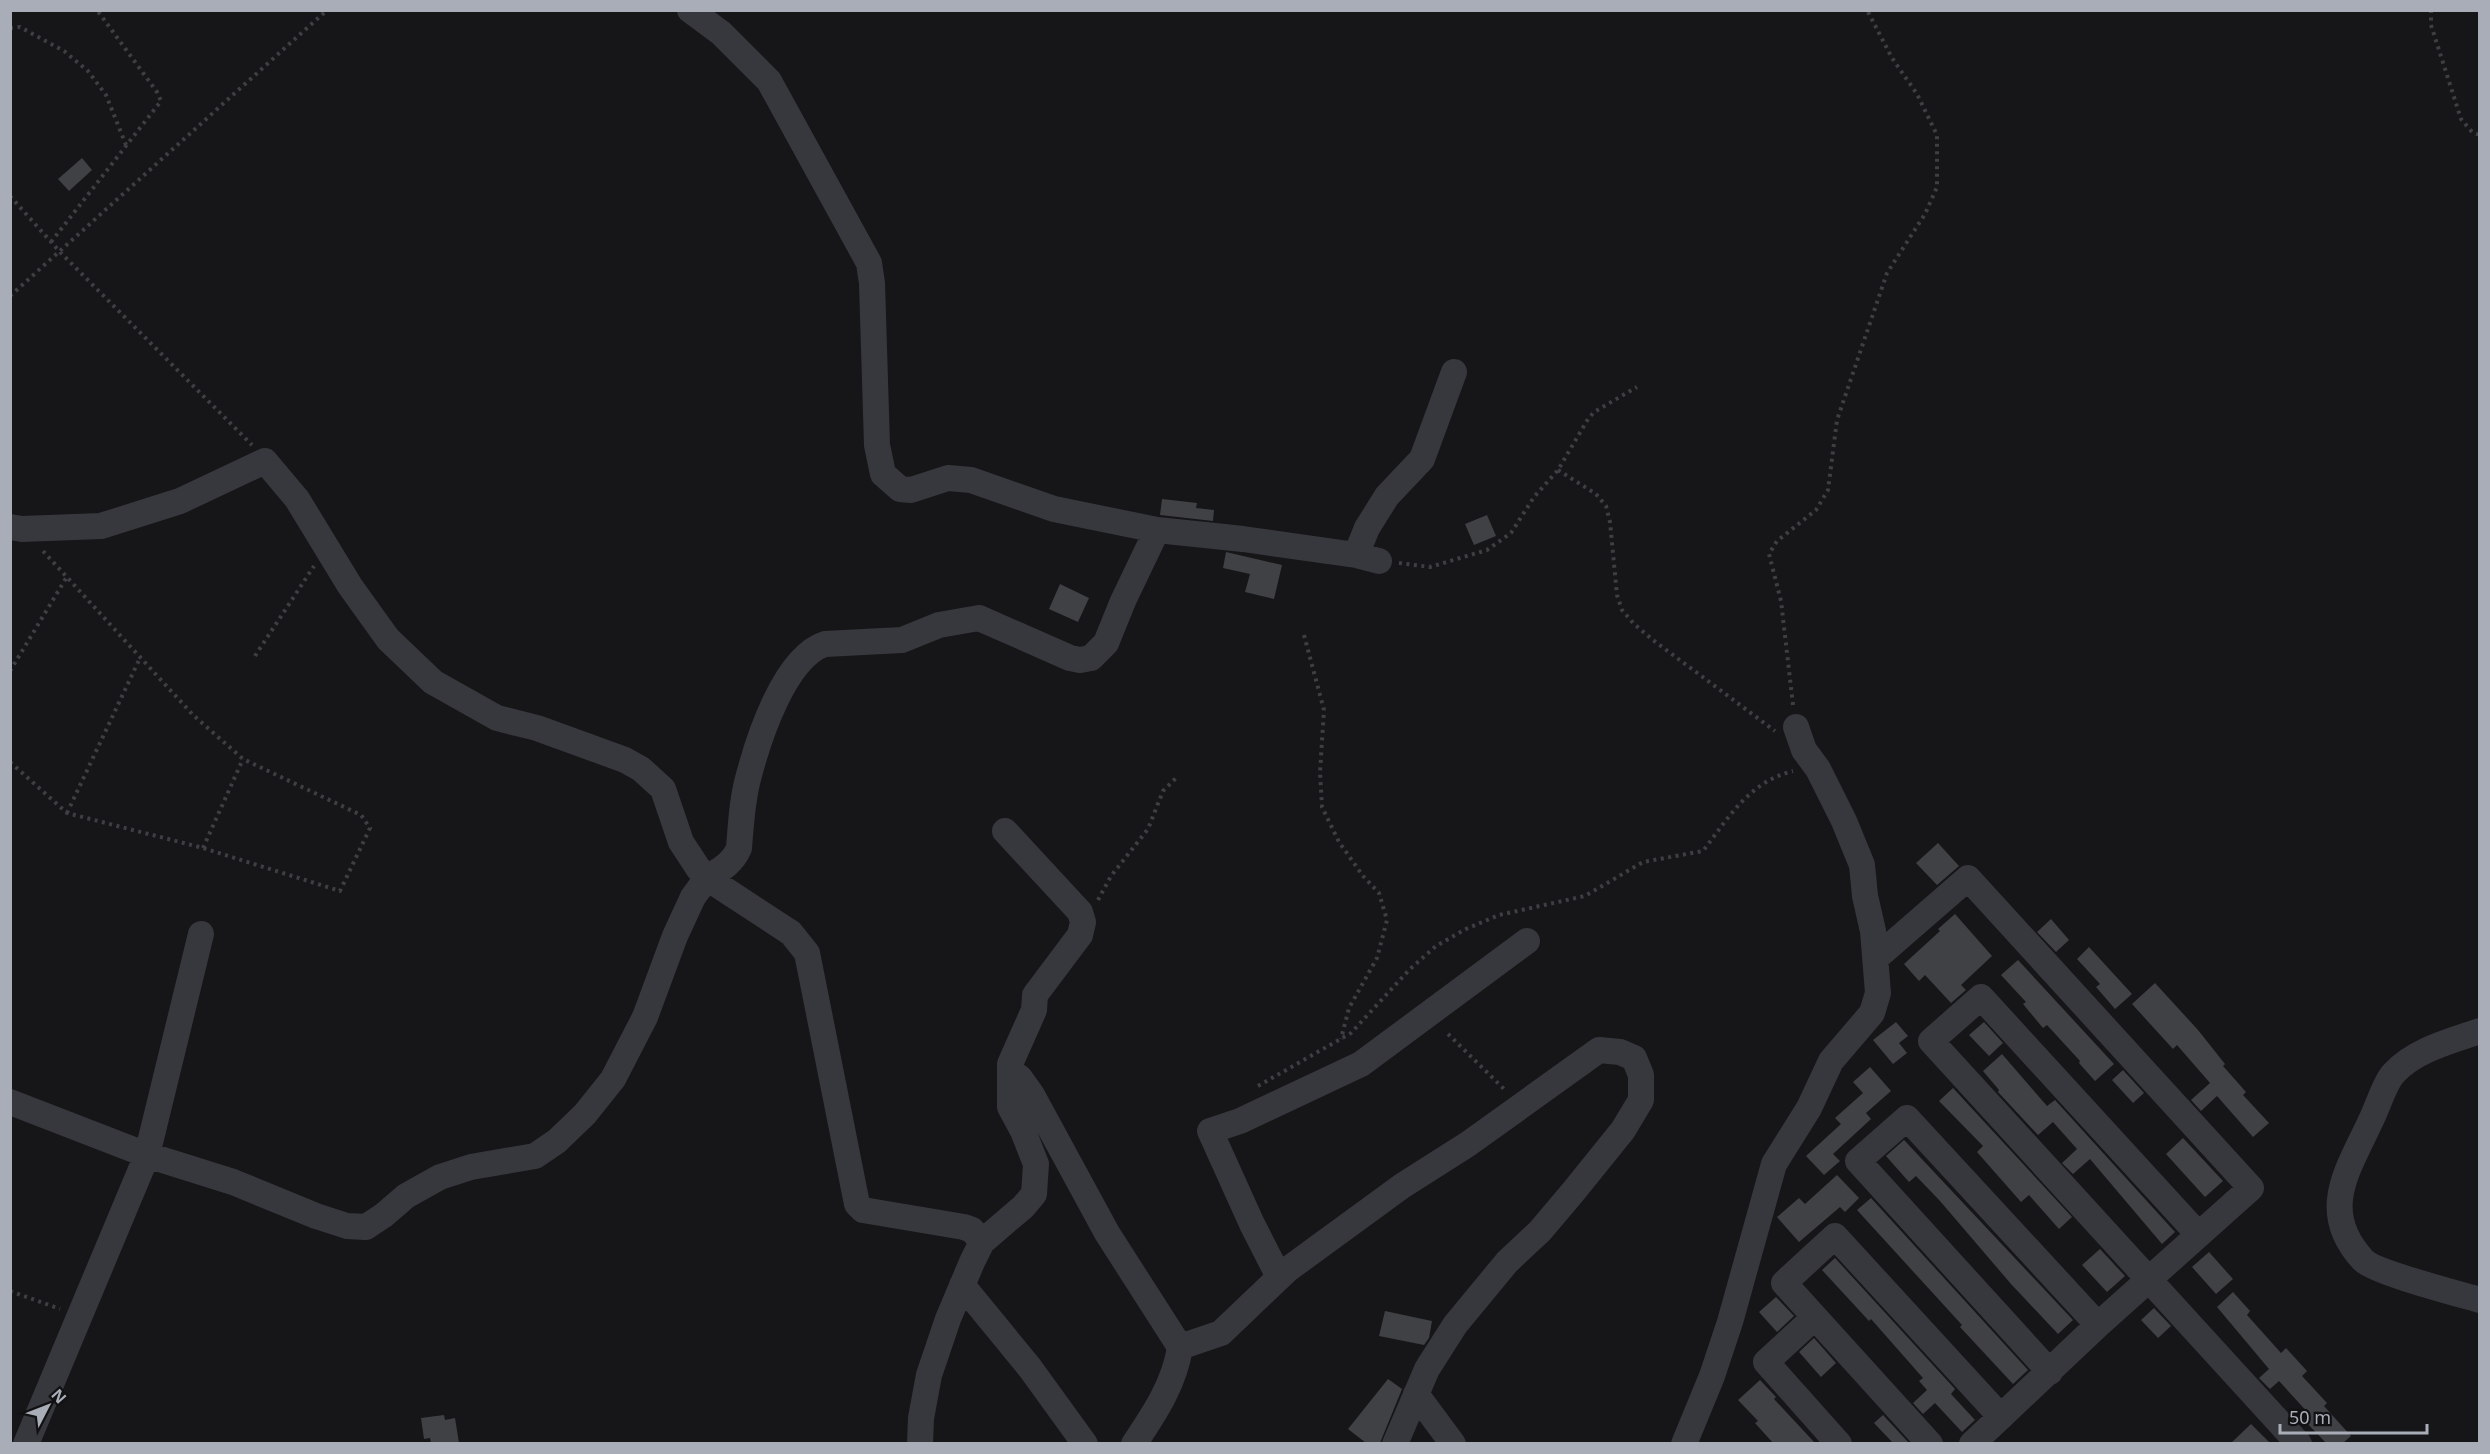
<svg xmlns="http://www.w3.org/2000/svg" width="2490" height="1454" viewBox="0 0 2490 1454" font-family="'Noto Sans',sans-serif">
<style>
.building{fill:#404145}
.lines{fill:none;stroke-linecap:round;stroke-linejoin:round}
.path{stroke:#3d3f44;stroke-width:4;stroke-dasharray:3 4.5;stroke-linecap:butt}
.minor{stroke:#37383d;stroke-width:26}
</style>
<rect width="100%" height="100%" fill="#161618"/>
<path class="building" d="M82,158L92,170L69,191L58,179Z
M1162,499L1197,503L1196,508L1214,510L1213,521L1160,515Z
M1487,515L1496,536L1474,545L1465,524Z
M1226,552L1282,565L1274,599L1245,592L1250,574L1223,568Z
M1060,584L1089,598L1078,622L1049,609Z
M1938,843L1959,866L1937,885L1916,863Z
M1955,914L1992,956L1961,985L1966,990L1951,1003L1925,975L1919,981L1904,964L1940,931L1938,929Z
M2051,919L2069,940L2056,952L2037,932Z
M2089,947L2132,994L2115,1009L2096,987L2100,984L2077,959Z
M2018,960L2114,1064L2095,1081L2079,1063L2080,1061L2047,1025L2043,1028L2023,1004L2026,1002L2001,975Z
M2155,983L2198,1030L2225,1064L2223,1066L2246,1092L2243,1095L2269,1123L2253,1137L2217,1096L2201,1111L2191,1100L2210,1083L2177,1045L2173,1049L2132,1004Z
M1896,1022L1908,1036L1899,1043L1907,1053L1893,1064L1873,1040Z
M1984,1022L2003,1043L1989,1056L1969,1035Z
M2002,1054L2047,1106L2055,1100L2175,1232L2162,1244L2090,1159L2073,1174L2062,1163L2077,1149L2053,1122L2038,1135L1998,1092L1999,1090L1983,1071Z
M1870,1067L1891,1091L1866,1113L1871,1119L1833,1154L1840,1161L1824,1175L1806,1156L1841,1124L1835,1118L1863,1093L1853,1082Z
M2123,1070L2144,1093L2133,1103L2112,1080Z
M1953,1088L2072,1217L2059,1229L2029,1195L2021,1202L1977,1152L1983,1146L1939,1101Z
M2183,1138L2223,1181L2205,1197L2166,1154Z
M1904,1140L2073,1320L2058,1334L2011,1284L1940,1201L1916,1176L1909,1182L1886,1156Z
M1837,1175L1859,1198L1845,1212L1840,1207L1799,1242L1777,1217L1799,1198L1805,1204Z
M1871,1198L2028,1370L2013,1384L1960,1327L1962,1325L1857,1210Z
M2100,1249L2125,1276L2107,1292L2082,1265Z
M2209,1252L2233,1279L2216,1294L2192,1267Z
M1835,1258L1955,1389L1951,1394L1975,1420L1962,1432L1935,1403L1923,1414L1913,1403L1927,1390L1919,1381L1923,1378L1871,1319L1869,1321L1822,1270Z
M2233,1292L2250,1311L2247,1315L2281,1353L2286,1348L2307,1371L2302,1376L2327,1403L2324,1406L2351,1436L2343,1443H2326L2304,1420L2310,1415L2279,1381L2270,1389L2259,1378L2269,1369L2217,1307Z
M1776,1297L1794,1316L1777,1332L1759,1312Z
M2154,1308L2171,1326L2158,1338L2141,1320Z
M1385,1311L1432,1321L1429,1338L1424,1345L1379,1336Z
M1814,1338L1836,1363L1821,1377L1799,1352Z
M1388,1379L1402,1389L1380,1443H1366L1348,1429Z
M1760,1380L1776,1397L1774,1399L1815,1443H1773L1755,1423L1758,1421L1738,1400Z
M444,1415L445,1420L455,1418L459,1443H431L430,1438L424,1439L421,1418Z
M1883,1415L1909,1443H1893L1874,1423Z
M2251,1424L2270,1443H2231Z"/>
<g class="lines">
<path class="path" d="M2431,10V25L2461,119L2472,132L2480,135
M10,28L20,27L64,51L88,71L106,95L126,145
M10,196L60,252L252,445
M51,242L161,101L157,92L97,10
M10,296L327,10
M1558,470L1596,494L1606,506L1610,522L1617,595L1622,610L1634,624L1653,640L1775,731
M1399,563L1430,567L1487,550L1511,533L1534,497L1558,470L1588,419L1594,412L1637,387
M1304,635L1324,710L1320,772L1322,807L1339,842L1363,876L1379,893L1387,920L1377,958L1349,1008L1341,1039
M255,656L314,566
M10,671L68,575
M1793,705L1781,601L1769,554L1777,541L1816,510L1828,490L1837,420L1887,273L1925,214L1937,187V135L1917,94L1892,58L1867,10
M10,762L67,813L203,848L340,891L370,828L361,815L243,759L193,715L43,551
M67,813L140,658
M203,848L243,759
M1098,900L1111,876L1148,829L1163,791L1176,778
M1448,1034L1505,1090
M1258,1086L1351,1033L1410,969L1436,946L1466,929L1499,915L1585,896L1643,862L1703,851C1729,817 1749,782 1793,771
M10,1291L60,1309
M2094,1444H2115"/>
<path class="minor" d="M690,10L721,33L769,81L869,263L872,283L877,445L883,474L900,489L911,490L948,478L971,480L1054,509L1157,530L1243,539L1356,555L1379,561
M10,527L22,529L101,526L180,501L265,461L297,499L350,586L388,639L433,682L497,718L537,728L625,760L641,769L663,789L681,842L698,868L707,878L693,897L675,936L645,1017L613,1079L585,1114L557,1141L535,1156L471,1167L440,1177L406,1196L384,1215L366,1227L347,1226L316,1216L233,1182L147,1155L10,1102
M1356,555L1367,528L1387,496L1422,459L1454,372
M1876,958L1968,878L2251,1188L2098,1325L1972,1444
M2480,1031C2451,1041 2415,1050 2394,1073C2385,1082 2378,1106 2372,1118C2349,1169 2317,1210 2363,1260C2374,1272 2459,1294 2480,1300
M1010,1071L1020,1078L1032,1095L1107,1233L1180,1347
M2198,1234L1981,997L1931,1041L2299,1444
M982,1242L972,1230L964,1227L863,1210L857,1204L807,953L791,933L707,878C720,870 733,863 739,848C741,824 742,799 749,775C759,737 785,657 825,644L902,640L939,625L979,618L1070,658L1080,660L1091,658L1106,643L1123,601L1157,530
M1279,1277L1252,1224L1210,1131L1240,1121L1361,1064L1527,941
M962,1285L1030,1368L1085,1444
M1815,1317L1766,1362L1839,1444
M2050,1372L1858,1161L1907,1118L2098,1325
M1416,1394L1453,1444
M26,1444L147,1155L201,934
M920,1444L921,1418L929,1375L948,1319L972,1262L982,1242L1023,1207L1034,1194L1036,1164L1023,1131L1010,1107V1064L1034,1010L1035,995L1080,935L1083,922L1080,912L1005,831
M1134,1444C1154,1414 1175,1383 1180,1347L1221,1333L1287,1270L1402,1186L1468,1144L1599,1050L1620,1052L1634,1058L1641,1075V1100L1623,1130L1573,1192L1540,1231L1507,1262L1455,1325L1427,1369L1395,1444
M1684,1444L1712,1376L1730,1322L1774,1164L1809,1108L1831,1061L1872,1013L1878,993L1873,931L1865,896L1862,865L1844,821L1818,769L1804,750L1796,727
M1930,1444L1784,1283L1835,1236L2001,1417"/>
</g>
<rect width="2490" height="1454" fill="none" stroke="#a8adb8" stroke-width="24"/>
<g transform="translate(48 1406) rotate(48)" stroke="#111113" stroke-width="4.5" paint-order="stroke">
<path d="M0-4.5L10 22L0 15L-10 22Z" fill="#a8adb8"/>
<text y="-9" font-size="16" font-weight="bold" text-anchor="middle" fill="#a8adb8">N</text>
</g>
<path d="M2280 1424v9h147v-9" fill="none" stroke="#a8adb8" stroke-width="3"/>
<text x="2289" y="1424" font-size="18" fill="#a8adb8" stroke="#111113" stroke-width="4.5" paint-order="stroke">50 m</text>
</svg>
